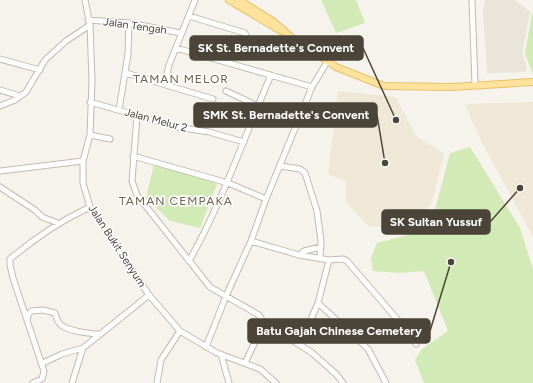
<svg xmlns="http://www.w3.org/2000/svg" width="533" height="383" viewBox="0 0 533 383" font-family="Figtree,sans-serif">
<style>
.residential{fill:#eae5da}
.education{fill:#efe8d6}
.green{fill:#d2eab5}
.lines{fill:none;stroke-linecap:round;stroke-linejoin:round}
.minor-casing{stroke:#c2bbae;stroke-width:7}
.major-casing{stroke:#e6c16a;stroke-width:8}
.minor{stroke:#fff;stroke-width:5}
.major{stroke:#ffe39c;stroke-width:6}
.labels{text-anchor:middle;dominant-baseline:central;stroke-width:3.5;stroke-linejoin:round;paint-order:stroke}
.street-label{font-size:11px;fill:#4b4439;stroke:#fff}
.neighbourhood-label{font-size:12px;letter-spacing:1px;fill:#6e6250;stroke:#fff}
.leader{fill:none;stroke:#4b4439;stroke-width:1.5}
.callout-dot{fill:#4b4439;stroke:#fff;stroke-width:1.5}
.callout{fill:#4b4439;stroke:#4b4439;stroke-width:1.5}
.callout-label{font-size:12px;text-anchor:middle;font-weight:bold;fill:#fff}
</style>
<rect width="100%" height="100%" fill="#f6f3ec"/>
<path class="residential" d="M485,0H515L530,12L522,54L527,67L525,72L487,73L483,12Z"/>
<path class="education" d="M338,91L396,97L416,136L444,153L432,203L422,215L389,227L368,226L346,202V181L328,174Z
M533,102V237L480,139L465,104Z"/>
<path class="green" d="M321,0H356L365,23L336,33Z
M532,13L533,14V74L525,54Z
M470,147L520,228L533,269V383H424L415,360L422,349L448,331L424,271L399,273L373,271L371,258L377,243L430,229L450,153Z
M155,160L217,184L200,228L170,221L146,198Z"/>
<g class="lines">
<g class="minor-casing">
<path id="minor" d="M85,0L90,25L92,81L90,135L83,161V183L90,207L149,295L180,331L217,353L260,369L276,383
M472,0L475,85
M189,16L245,33L246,36
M88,20L129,23L181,33
M176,48L312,87
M0,59L40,70
M126,73L213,99
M165,84L169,65L195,0
M0,90L20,96
M226,91L258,106
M90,102L177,127L209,132L244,142
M0,106L15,100L26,92L45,60L66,41L90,25
M119,110L128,54L129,23
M137,116L132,181L137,195L210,287L259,315L264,323L311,352L336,374L343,383
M90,135L110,139
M133,156L228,183L266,199
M280,166L300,169L305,173L317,211L321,241L320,258
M0,171L83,161
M0,187L35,210L42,217L58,223
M251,241L299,255L329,260L318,303L300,345
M299,255L304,251L321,247
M329,260L343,259L347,261L397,319L416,344
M189,261C223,201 244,137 271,75
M318,303L368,349L386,383
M27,320L28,315L31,311L43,310L55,313C56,316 57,321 60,324C66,331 91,334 100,334
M206,347L226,296L251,241L266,199L312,87L327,62
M221,354L229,383
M245,363L264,323
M41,364L62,354L83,348
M33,383L42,379L44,371L13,278L10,265V259C35,238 60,221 90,207
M72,383L83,348L149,295
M157,383L161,360L180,331"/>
</g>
<g class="major-casing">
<path id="major" d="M229,0L281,31
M239,0L274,22L291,37L336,67L384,86L451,87L533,82"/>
</g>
<use href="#minor" class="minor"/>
<use href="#major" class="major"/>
</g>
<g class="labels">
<g class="street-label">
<text transform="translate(135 26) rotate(8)">Jalan Tengah</text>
<text transform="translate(156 120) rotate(15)">Jalan Melur 2</text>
<text transform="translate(117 246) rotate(57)">Jalan Bukit Senyum</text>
</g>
<g class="neighbourhood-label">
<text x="181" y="79">TAMAN MELOR</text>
<text x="176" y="201">TAMAN CEMPAKA</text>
</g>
</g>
<path class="leader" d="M396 120L363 48M385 163L377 115M520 188L490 222M451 262L430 331"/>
<g class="callout-dot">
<circle cx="396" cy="120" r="4"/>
<circle cx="385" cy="163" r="4"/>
<circle cx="520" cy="188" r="4"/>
<circle cx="451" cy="262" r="4"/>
</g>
<g class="callout">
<rect x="190" y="36" width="173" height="24" rx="4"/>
<rect x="194" y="103" width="183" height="24" rx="4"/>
<rect x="382" y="210" width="108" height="24" rx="4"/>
<rect x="248" y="319" width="182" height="24" rx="4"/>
</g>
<g class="callout-label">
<text x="276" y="52">SK St. Bernadette's Convent</text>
<text x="286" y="119">SMK St. Bernadette's Convent</text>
<text x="436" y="226">SK Sultan Yussuf</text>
<text x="339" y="335">Batu Gajah Chinese Cemetery</text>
</g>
</svg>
